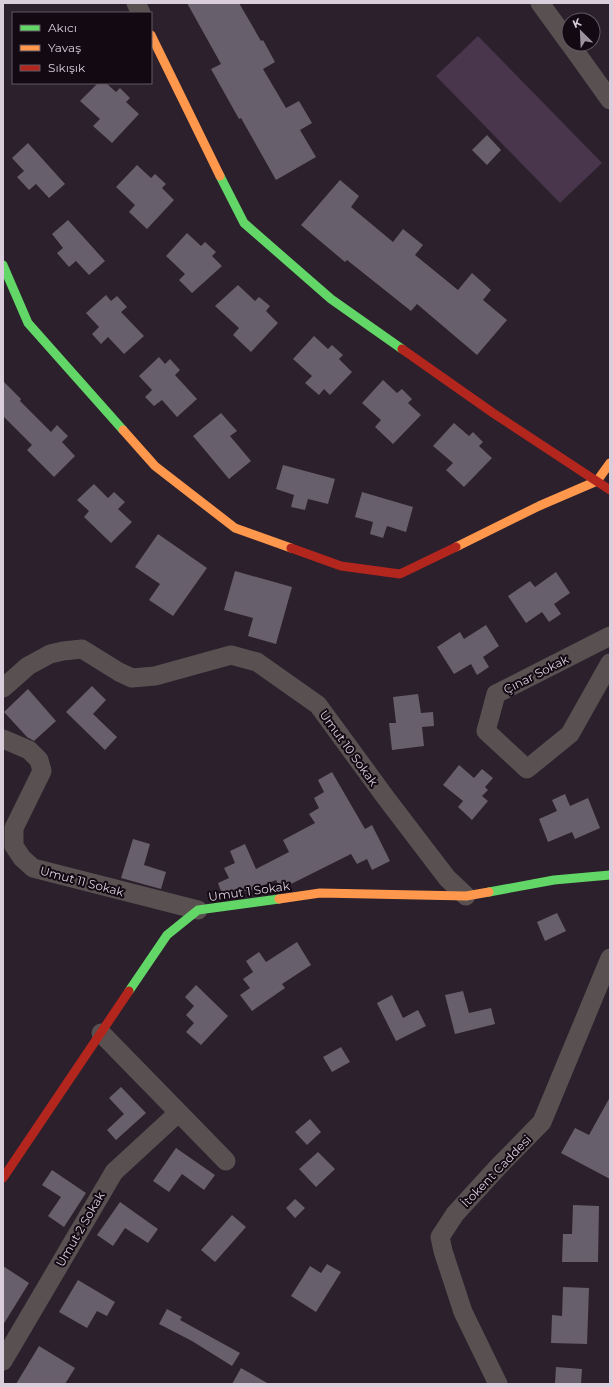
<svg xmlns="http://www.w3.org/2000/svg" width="613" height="1387" viewBox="0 0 613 1387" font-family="Montserrat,sans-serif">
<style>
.green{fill:#49364c}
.building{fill:#685f6c}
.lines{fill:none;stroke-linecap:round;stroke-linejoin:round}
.street{stroke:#595151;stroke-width:19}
.fast{stroke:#63d668;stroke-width:9}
.slow{stroke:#ff974d;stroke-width:9}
.jam{stroke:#b3261e;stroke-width:9}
.labels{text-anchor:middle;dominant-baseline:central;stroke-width:4;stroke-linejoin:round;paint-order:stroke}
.street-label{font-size:12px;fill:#dbcedc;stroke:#120913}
</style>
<rect width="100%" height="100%" fill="#2b202c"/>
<path class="green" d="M478,36L602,163L560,203L436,76Z"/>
<path class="building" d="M187,3H239L261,41L263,40L275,62L263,69L286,108L299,101L312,123L300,130L316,157L276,180L241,118L239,119L211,69L221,64Z
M98,83H106L116,92L120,88L130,98L126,102L139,114L112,143L93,126L100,119L80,101Z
M487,135L501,150L487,165L472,150Z
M28,143L65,184L49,198L36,184L29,190L17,177L24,171L12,158Z
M137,165L151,178L155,174L166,184L162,188L174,200L147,229L129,212L135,205L116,187Z
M340,180L359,196L351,207L393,242L403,229L423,245L415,255L458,290L472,273L491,290L483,300L507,320L477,355L417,304L411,311L347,260L345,262L301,225Z
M68,220L105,261L89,275L76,261L69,267L57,253L63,248L52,234Z
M187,233L201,246L205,242L216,252L212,256L222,266L192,293L179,280L185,274L166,256Z
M238,285L255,301L259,297L270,306L266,311L278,323L251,352L233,335L239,328L215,306Z
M106,295L111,301L117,296L127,307L121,312L144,336L124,354L108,337L101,344L92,334L99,327L86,313Z
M314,336L328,349L332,345L343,355L339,359L352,372L330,395L324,389L319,395L305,383L312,376L293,359Z
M159,357L165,364L170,359L180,370L175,375L197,399L177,417L162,400L154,406L145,397L152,390L139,376Z
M383,380L397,393L402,389L412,399L408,403L421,415L393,444L375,427L381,420L362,403Z
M3,381L21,399L20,401L51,432L57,425L68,436L62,442L75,456L54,477L27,450L32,445L3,416Z
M221,413L237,431L230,436L251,461L229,479L193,436Z
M454,423L469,436L473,432L483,442L479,446L492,458L464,487L446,470L453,463L433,446Z
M283,465L335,479L328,504L308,499L305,510L291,507L294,495L276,489Z
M94,484L108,498L114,492L125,502L118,509L132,522L111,543L84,517L89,511L77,500Z
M362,492L413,507L406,532L387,526L383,538L370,534L373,522L355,517Z
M158,534L207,568L173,616L149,600L160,584L135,567Z
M235,571L292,587L276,644L248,636L253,618L224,610Z
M556,572L570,593L554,604L561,614L549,622L542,612L526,623L508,596L530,581L535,587Z
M486,625L499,646L483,657L489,667L477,675L471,664L454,674L437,647L460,632L464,639Z
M92,686L106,700L93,714L117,737L105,750L66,712Z
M28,689L56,721L34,741L27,737L4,712Z
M418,694L421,713L433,712L434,726L422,727L424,746L392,750L389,723H396L393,697Z
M459,765L474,778L482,769L493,778L485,787L488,790L482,796L488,801L472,820L458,807L463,801L443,785Z
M332,772L365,829L372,825L390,861L372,870L367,859L357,864L351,854L291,884L279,886L276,880L252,890L222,894L218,883L229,878L224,868L235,863L230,851L245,844L256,869L289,852L283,840L315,823L309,814L319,808L314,798L324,792L318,780Z
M565,794L570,806L588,798L600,828L575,839L572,832L548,842L539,819L557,811L552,800Z
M133,839L150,844L144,865L166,872L161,889L121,878Z
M557,913L566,931L545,941L537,922Z
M297,942L311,965L282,984L285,988L252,1011L240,995L250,988L243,979L253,972L246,961L259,952L266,962Z
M196,985L228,1016L201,1045L186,1032L194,1023L186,1015L194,1006L185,997Z
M463,991L469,1013L491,1008L495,1024L455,1034L445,995Z
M392,995L403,1018L418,1010L426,1026L396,1041L377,1003Z
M341,1047L350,1062L332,1072L323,1057Z
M121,1087L146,1113L116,1140L107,1130L124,1114L109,1098Z
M610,1097V1179L561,1153L575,1128L589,1135Z
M310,1119L321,1132L307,1145L295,1132Z
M176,1148L215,1175L204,1190L182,1174L169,1192L153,1181Z
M318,1152L335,1169L316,1187L299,1169Z
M52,1170L86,1193L64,1227L48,1216L61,1197L42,1185Z
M295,1199L305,1208L295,1218L286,1208Z
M120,1202L158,1229L148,1243L125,1228L113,1246L97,1235Z
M573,1205L599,1206L598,1262H562L563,1234H572Z
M232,1215L246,1227L215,1262L201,1250Z
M327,1264L341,1272L316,1312L291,1296L310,1266L321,1273Z
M3,1266L29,1283L3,1325Z
M78,1280L115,1302L107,1316L97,1311L87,1328L59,1312Z
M563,1287L589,1288L587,1344L551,1343L552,1315L562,1316Z
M167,1309L182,1317L180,1320L240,1353L232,1366L192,1341L159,1324Z
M39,1346L75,1368L65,1384H16Z
M556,1367L582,1369L581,1384H555Z
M241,1368L269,1384H232Z"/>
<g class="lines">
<path class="street" d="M136,3L141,13
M540,3L569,43
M570,44L610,100
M610,636L496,694L486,731L527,769L570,734L610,663
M3,688L28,666L50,654L63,651L82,649L119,672L132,678L155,676L231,655L257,662L318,705L386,798L447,878L466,896
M3,739L29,750L39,760L42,771L14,828V846L22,858L33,868L198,910
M101,1033L226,1161
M3,1361L114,1172L178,1113
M498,1384L463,1312L443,1251L440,1237L455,1214L498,1167L542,1122L610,958"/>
<path class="fast" d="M220,176L244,223L331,299L402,349
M3,265L28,323L123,430
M489,892L554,880L610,875
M129,991L167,935L198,910L279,899"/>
<path class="slow" d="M151,35L220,176
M123,430L155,466L235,528L291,548
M456,547L539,506L597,481L610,463
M279,899L320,893L466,896L489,892"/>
<path class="jam" d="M402,349L493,413L610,490
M291,548L341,566L400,574L456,547
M3,1178L129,991"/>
</g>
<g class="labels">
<g class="street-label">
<text transform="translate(536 674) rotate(-27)">Çınar Sokak</text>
<text transform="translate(349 748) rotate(54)">Umut 10 Sokak</text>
<text transform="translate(82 881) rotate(15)">Umut 11 Sokak</text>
<text transform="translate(249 891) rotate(-8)">Umut 1 Sokak</text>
<text transform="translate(496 1171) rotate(-46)">İtokent Caddesi</text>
<text transform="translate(80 1229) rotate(-60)">Umut 2 Sokak</text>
</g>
</g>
<rect width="613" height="1387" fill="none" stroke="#dbcedc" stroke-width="8"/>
<rect x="12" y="12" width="140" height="72" fill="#120913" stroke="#625863"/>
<rect x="20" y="25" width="20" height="6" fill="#63d668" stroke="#625863"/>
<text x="48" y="32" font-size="12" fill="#dbcedc">Akıcı</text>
<rect x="20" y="45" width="20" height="6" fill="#ff974d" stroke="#625863"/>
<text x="48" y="52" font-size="12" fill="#dbcedc">Yavaş</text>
<rect x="20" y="65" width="20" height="6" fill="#b3261e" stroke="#625863"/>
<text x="48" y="72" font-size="12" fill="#dbcedc">Sıkışık</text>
<g transform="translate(581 32) rotate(336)"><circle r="19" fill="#120913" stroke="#625863"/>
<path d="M0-3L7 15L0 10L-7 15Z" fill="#9d919e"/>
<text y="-6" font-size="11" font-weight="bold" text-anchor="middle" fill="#dbcedc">K</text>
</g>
</svg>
